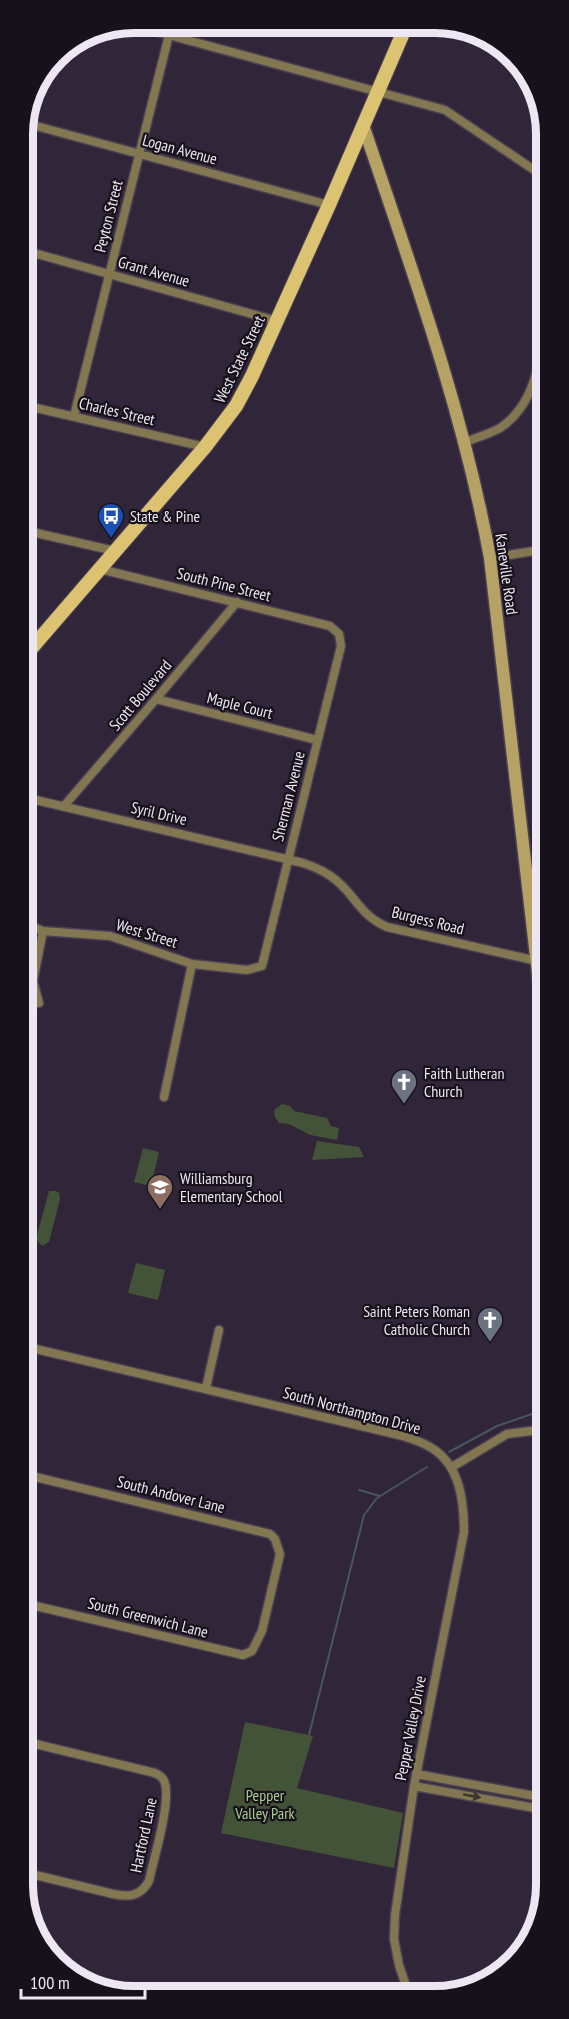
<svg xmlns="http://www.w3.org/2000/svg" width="569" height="2019" viewBox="0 0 569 2019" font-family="'PT Sans Narrow',sans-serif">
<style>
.green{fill:#435337}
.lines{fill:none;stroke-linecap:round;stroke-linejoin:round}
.stream{stroke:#485561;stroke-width:2}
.minor-casing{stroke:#4b4153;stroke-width:11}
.secondary-casing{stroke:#4b4153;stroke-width:15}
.primary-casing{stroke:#4b4153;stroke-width:16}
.minor{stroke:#837751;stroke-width:8}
.secondary{stroke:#b5a264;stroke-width:12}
.primary{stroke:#dcc372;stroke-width:14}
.oneway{fill:#3c352d}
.labels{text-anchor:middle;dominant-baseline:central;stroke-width:4.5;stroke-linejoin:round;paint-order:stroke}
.street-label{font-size:16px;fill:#ede6f3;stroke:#16111a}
.poi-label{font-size:16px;fill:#ede6f3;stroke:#16111a;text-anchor:start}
.park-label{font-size:16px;fill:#abce8f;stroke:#16111a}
.rim{fill:none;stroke:#ede6f3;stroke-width:8}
</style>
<rect width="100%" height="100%" fill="#312639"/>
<path class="green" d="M282,1104L290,1106L294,1111L327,1118L331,1126L339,1128L337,1140L310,1135L289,1124L279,1123L275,1117L274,1110Z
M317,1141L359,1147L364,1157L312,1160Z
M143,1148L159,1152L151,1186L134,1182Z
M49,1191H56L59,1193L60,1199L49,1242L42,1246L36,1239Z
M136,1263L165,1270L158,1300L128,1293Z
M245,1722L313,1736L297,1788L403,1813L394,1868L221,1833Z"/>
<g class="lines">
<path class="stream" d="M449,1452L497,1426L546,1409
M359,1490L380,1496
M309,1735L364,1515L377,1498L427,1467"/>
<g class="minor-casing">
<path id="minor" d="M128,24L445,110L546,178
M25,123L329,205
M23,250L277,321
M23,405L205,447
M74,416L172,23
M465,442C476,438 489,434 500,428C534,406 539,364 546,328
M23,530L115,551
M490,558L546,549
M156,699L317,740
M23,797L303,863C315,867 327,872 337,881C357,898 360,915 387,927L546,963
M64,806L156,699L237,602
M23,923L43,931L110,936L192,964L247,970L262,966L341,646L339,634L330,626L100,569
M39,1003L33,981L43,931
M164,1097L192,964
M23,1346L403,1436C412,1439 422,1442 430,1447C460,1464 464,1501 464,1532L414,1786L395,1915L394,1939L399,1965L409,1995
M206,1388L219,1330
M452,1467L507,1434L546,1429
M23,1474L270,1534L275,1539L280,1554L262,1631L252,1651L243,1655L23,1603
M23,1741L151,1772C156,1773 160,1775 163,1779C174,1794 153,1861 149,1881C140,1897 129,1897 113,1894L23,1872
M416,1774L546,1798
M414,1786L546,1810
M541,1802L546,1776"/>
</g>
<g class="secondary-casing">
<path id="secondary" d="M363,125C411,267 463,410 490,558L546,1043"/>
</g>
<g class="primary-casing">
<path id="primary" d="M23,658L205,447L236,406L252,376L329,205L406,26"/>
</g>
<use href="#minor" class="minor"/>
<use href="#secondary" class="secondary"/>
<use href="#primary" class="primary"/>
</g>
<defs><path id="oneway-solid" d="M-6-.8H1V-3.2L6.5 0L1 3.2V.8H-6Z" transform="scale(1.5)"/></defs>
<use class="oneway" href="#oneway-solid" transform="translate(472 1796) rotate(10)"/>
<defs>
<g id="bus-pin" transform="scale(1.35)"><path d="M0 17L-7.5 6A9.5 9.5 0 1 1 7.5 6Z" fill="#1a4fb4" stroke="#16111a"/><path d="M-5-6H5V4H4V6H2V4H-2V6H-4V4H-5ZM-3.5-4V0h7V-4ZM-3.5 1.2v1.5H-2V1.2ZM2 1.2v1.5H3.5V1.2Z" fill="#fff"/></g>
<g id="church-pin" transform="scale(1.35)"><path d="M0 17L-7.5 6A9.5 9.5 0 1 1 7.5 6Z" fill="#6b7280" stroke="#16111a"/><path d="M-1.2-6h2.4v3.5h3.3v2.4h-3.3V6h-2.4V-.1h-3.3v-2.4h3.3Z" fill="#fff"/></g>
<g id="school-pin" transform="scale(1.35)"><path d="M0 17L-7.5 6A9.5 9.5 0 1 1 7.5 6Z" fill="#8d6e63" stroke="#16111a"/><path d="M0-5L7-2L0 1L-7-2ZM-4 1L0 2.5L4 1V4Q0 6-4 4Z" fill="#fff"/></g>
</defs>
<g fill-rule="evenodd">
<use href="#bus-pin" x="111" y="516"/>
<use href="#church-pin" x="404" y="1082"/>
<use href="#school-pin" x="160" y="1187"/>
<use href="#church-pin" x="490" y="1320"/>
</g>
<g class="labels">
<g class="street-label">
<text transform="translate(180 149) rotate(15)">Logan Avenue</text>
<text transform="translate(108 216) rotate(-76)">Peyton Street</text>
<text transform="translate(154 271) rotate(16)">Grant Avenue</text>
<text transform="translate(239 359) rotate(-64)">West State Street</text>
<text transform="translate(117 411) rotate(13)">Charles Street</text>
<text transform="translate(507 574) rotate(82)">Kaneville Road</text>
<text transform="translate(224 584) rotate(14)">South Pine Street</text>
<text transform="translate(140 695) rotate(-50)">Scott Boulevard</text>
<text transform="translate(240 705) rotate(14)">Maple Court</text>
<text transform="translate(288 796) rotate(-76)">Sherman Avenue</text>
<text transform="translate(159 813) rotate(13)">Syril Drive</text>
<text transform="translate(428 920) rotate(14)">Burgess Road</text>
<text transform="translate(147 933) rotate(17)">West Street</text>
<text transform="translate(352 1410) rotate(15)">South Northampton Drive</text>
<text transform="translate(171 1494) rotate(14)">South Andover Lane</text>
<text transform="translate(148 1617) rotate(14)">South Greenwich Lane</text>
<text transform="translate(410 1728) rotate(-79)">Pepper Valley Drive</text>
<text transform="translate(143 1835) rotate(-78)">Hartford Lane</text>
</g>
<g class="poi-label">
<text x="130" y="516">State &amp; Pine</text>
<text x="424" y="1073">Faith Lutheran<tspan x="424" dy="18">Church</tspan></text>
<text x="180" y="1178">Williamsburg<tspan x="180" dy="18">Elementary School</tspan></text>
<text x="470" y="1311" text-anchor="end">Saint Peters Roman<tspan x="470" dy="18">Catholic Church</tspan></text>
</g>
<g class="park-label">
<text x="265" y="1795">Pepper<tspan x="265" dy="18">Valley Park</tspan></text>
</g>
</g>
<path d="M0 0H569V2019H0ZM134 33H435A101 101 0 0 1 536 134V1885A101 101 0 0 1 435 1986H134A101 101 0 0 1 33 1885V134A101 101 0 0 1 134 33Z" fill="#16111a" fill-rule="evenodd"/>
<path class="rim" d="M134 33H435A101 101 0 0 1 536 134V1885A101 101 0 0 1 435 1986H134A101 101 0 0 1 33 1885V134A101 101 0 0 1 134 33Z"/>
<path d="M21 1989v9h124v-9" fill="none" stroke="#ede6f3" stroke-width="3"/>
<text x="30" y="1989" font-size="18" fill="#ede6f3" stroke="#16111a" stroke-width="4.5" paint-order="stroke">100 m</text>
</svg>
